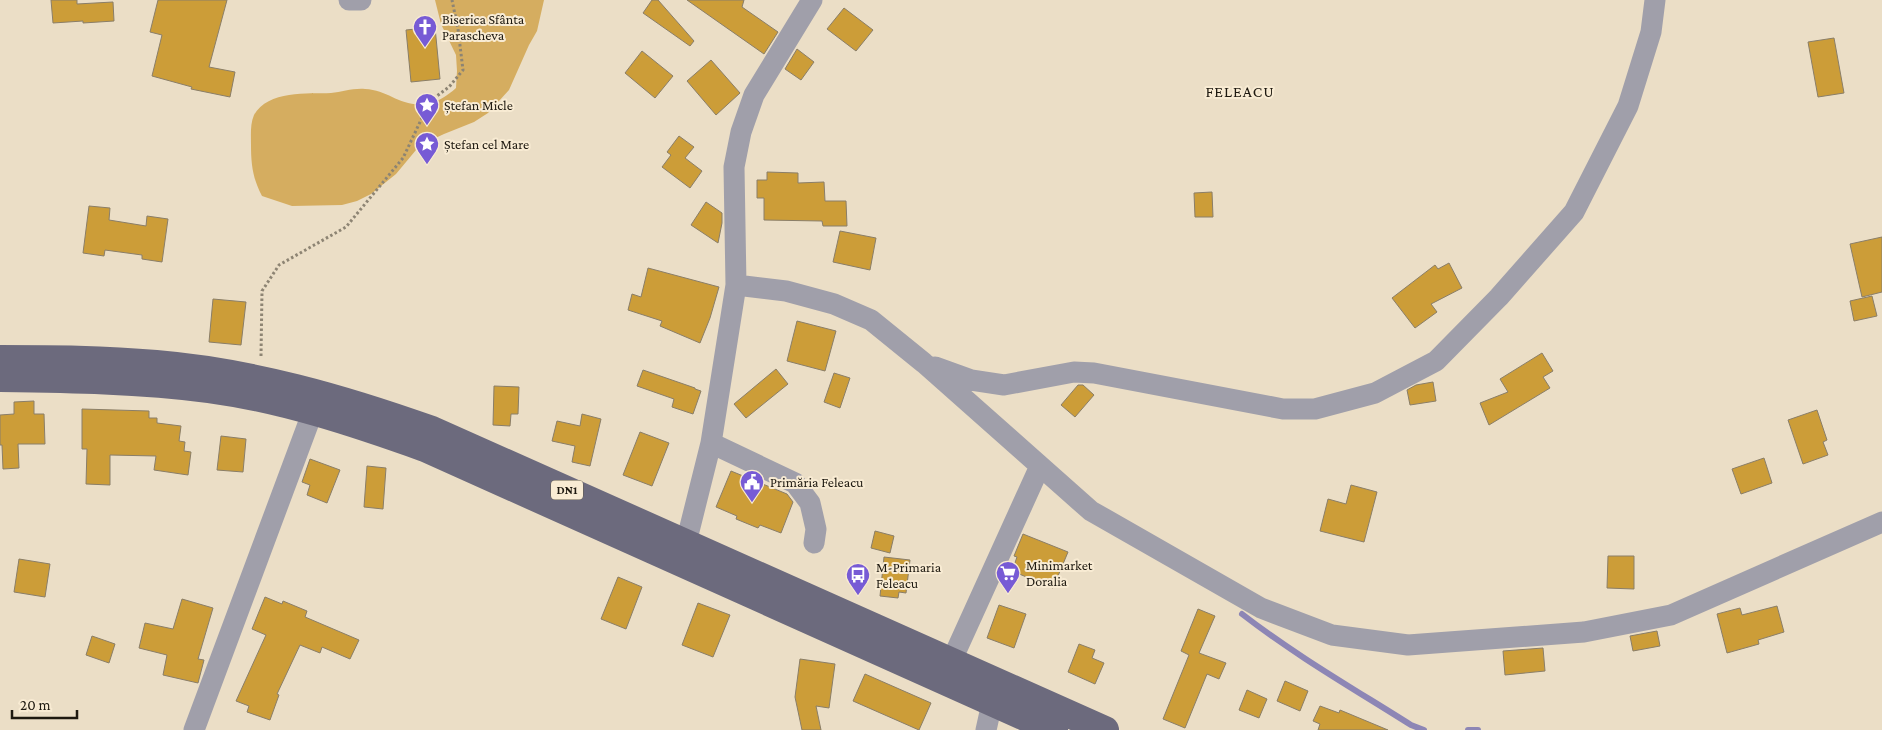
<svg xmlns="http://www.w3.org/2000/svg" width="1882" height="730" viewBox="0 0 1882 730" font-family="'Crimson Pro',serif">
<style>
.green{fill:#d5ad60}
.lines{fill:none;stroke-linecap:round;stroke-linejoin:round}
.stream{stroke:#8d86b5;stroke-width:6}
.building{fill:#cc9d38;stroke:#8a7e68}
.path{stroke:#8d8473;stroke-width:3;stroke-dasharray:2.5 2.5;stroke-linecap:butt}
.minor{stroke:#a09faa;stroke-width:21}
.major{stroke:#6c6a7d;stroke-width:28}
.labels{text-anchor:middle;dominant-baseline:central;stroke-width:4;stroke-linejoin:round;paint-order:stroke}
.shield{fill:#f8ebd3;stroke:#5f584a;stroke-width:1}
.shield-label{font-size:12px;font-weight:bold;fill:#1e1910}
.poi-label{font-size:14px;fill:#1e1910;stroke:#f8ebd3;text-anchor:start}
.quarter-label{font-size:16px;letter-spacing:1px;fill:#1e1910;stroke:#f8ebd3}
</style>
<rect width="100%" height="100%" fill="#ebdec6"/>
<path class="green" d="M435,0H544L537,31L529,45L509,90L488,113L474,122L444,134L429,141L416,150L396,174L371,194L357,201L342,205L292,206L262,196C253,179 251,165 251,145C251,136 250,124 254,115C268,90 308,94 331,93C342,92 353,88 365,89C389,90 399,107 426,104C438,102 447,96 456,88L457,71L456,55L441,24Z"/>
<g class="lines">
<path class="stream" d="M1242,614C1295,655 1354,689 1411,725L1424,730
M1468,730H1478"/>
</g>
<path class="building" d="M51,0H77V4L113,2L114,21L83,23V21L53,23Z
M158,0H227L209,67L235,72L230,97L191,89L192,87L152,76L162,35L150,32Z
M652,0H658L694,41L690,46L643,13Z
M687,0H744L742,7L778,32L764,54Z
M844,8L873,30L856,51L827,29Z
M435,27L440,79L411,82L406,30Z
M1834,38L1844,93L1818,97L1808,42Z
M797,49L814,62L801,80L785,69Z
M642,51L673,76L655,98L625,73Z
M711,60L740,93L716,115L687,81Z
M679,136L694,147L685,158L702,171L690,188L662,167L671,155L667,152Z
M767,172L798,173V183L824,182L825,201H846L847,226H823L822,221L764,220V198H757V180H767Z
M1212,192L1213,217H1195L1194,193Z
M706,202L722,213V223L718,243L691,225Z
M89,206L110,208L109,220L146,226L147,216L168,219L162,262L142,259V255L105,250L104,256L83,253Z
M840,231L876,238L870,270L833,262Z
M1882,237V292L1862,297L1850,244Z
M1449,263L1462,288L1431,304L1437,312L1415,328L1392,298L1435,265L1438,269Z
M648,268L719,287L710,318L700,343L660,326L662,321L628,310L632,294L641,297Z
M1872,296L1877,316L1854,321L1850,301Z
M213,299L246,302L241,345L209,342Z
M797,321L836,331L825,371L787,361Z
M1542,353L1553,371L1543,377L1550,388L1489,425L1480,403L1508,392L1500,379Z
M776,369L788,384L746,418L734,404Z
M643,370L695,388V389L701,391L693,414L672,407L674,399L637,386Z
M834,373L850,378L840,408L824,402Z
M1433,382L1436,401L1410,405L1407,390L1416,385Z
M1078,385H1083L1094,395L1075,417L1061,405Z
M494,386L519,387L518,414H511L510,426L493,425Z
M34,401V414H44L45,444H18L19,468L3,469L2,445H0V415L14,414V402Z
M82,409L149,411V418H157V423L181,426L179,441L185,442L184,451L191,452L188,475L154,470L156,456L110,455V485L86,484L87,449H82Z
M1817,410L1827,440L1823,442L1828,455L1803,464L1788,420Z
M582,414L601,419L590,466L572,462L575,446L552,441L557,421L580,426Z
M640,432L669,443L652,486L623,475Z
M221,436L246,439L243,472L217,470Z
M1764,458L1772,483L1741,494L1732,469Z
M310,459L340,470L327,503L307,495L310,485L302,482Z
M367,466L386,468L383,509L364,507Z
M731,471L787,494L793,502L781,533L760,525L758,528L736,519L737,516L716,507Z
M1351,485L1377,492L1364,542L1320,531L1328,499L1346,504Z
M875,531L894,536L890,553L871,548Z
M1023,534L1068,552L1053,588L1012,571L1017,557L1014,556Z
M1608,556H1634V589L1607,588Z
M884,557L910,560L906,593L899,592L898,598L880,596Z
M19,559L50,564L45,597L14,592Z
M618,577L642,587L626,629L601,619Z
M265,597L282,604L283,601L307,611L305,617L359,640L350,659L322,647L320,653L300,645L277,694L279,695L270,720L247,712L249,706L236,701L266,635L252,629Z
M182,599L213,608L198,659L204,660L198,683L163,675L167,655L139,648L145,623L173,629Z
M698,603L730,615L713,657L682,645Z
M999,605L1026,614L1014,648L987,638Z
M1777,606L1784,632L1758,640L1759,644L1727,653L1717,614L1740,608L1742,615Z
M1198,609L1215,616L1199,653L1226,663L1219,679L1207,674L1185,728L1163,719L1189,655L1181,651Z
M1657,631L1660,646L1633,651L1630,636Z
M92,636L115,644L109,663L86,655Z
M1079,644L1095,650L1092,658L1104,663L1095,684L1068,672Z
M1543,648L1545,671L1505,675L1503,651Z
M800,659L835,664L829,708L816,706L821,730H802L795,697Z
M865,674L931,703L919,730L853,701Z
M1285,681L1308,691L1300,711L1277,701Z
M1247,690L1267,699L1259,718L1239,710Z
M1320,706L1339,713L1340,710L1388,730H1318L1320,724L1313,721Z"/>
<g class="lines">
<path class="path" d="M261,356L262,291L279,265L346,227L403,158L430,101L449,87L463,70L458,29L452,0"/>
<path class="minor" d="M349,0H361
M736,285L786,291L834,304L871,320L924,363L1091,511L1261,608L1332,635L1408,645L1584,632L1671,615L1882,522
M935,367L971,380L1004,385L1074,372L1094,373L1283,409H1315L1375,393L1436,361L1499,297L1574,212L1628,106L1651,32L1655,0
M711,443L795,483L810,503L816,529L814,543
M686,543L711,443L736,285L734,167L741,132L754,95L812,0
M951,662L1040,466
M194,730L313,411
M986,730L992,703"/>
<path class="major" d="M0,359C52,359 104,359 156,364C251,372 342,398 432,430L1105,730
M0,378C70,379 139,380 209,389C283,399 355,423 425,448L1054,730"/>
</g>
<defs>
<g id="church-pin" transform="scale(1.25)"><path d="M0 17L-7.5 6A9.5 9.5 0 1 1 7.5 6Z" fill="#775bd5" stroke="#f8ebd3"/><path d="M-1.2-6h2.4v3.5h3.3v2.4h-3.3V6h-2.4V-.1h-3.3v-2.4h3.3Z" fill="#fff"/></g>
<g id="sight-pin" transform="scale(1.25)"><path d="M0 17L-7.5 6A9.5 9.5 0 1 1 7.5 6Z" fill="#775bd5" stroke="#f8ebd3"/><path d="M0-6L1.8-2.2L6-1.7L2.9 1.2L3.7 5.4L0 3.3L-3.7 5.4L-2.9 1.2L-6-1.7L-1.8-2.2Z" fill="#fff"/></g>
<g id="civic-pin" transform="scale(1.25)"><path d="M0 17L-7.5 6A9.5 9.5 0 1 1 7.5 6Z" fill="#775bd5" stroke="#f8ebd3"/><path d="M-.6-6.5H3V-4.5H.6V-3L4-1V1h2V6H-6V1h2V-1L-.6-3ZM-1.2 2.5V6h2.4V2.5Z" fill="#fff"/></g>
<g id="supermarket-pin" transform="scale(1.25)"><path d="M0 17L-7.5 6A9.5 9.5 0 1 1 7.5 6Z" fill="#775bd5" stroke="#f8ebd3"/><path d="M-6-5.5h2.5l.6 2H6L4.5 2H-2.5L-4.4-4H-6ZM-1.5 3.2a1.3 1.3 0 1 0 .1 0ZM3 3.2a1.3 1.3 0 1 0 .1 0Z" fill="#fff"/></g>
<g id="bus-pin" transform="scale(1.25)"><path d="M0 17L-7.5 6A9.5 9.5 0 1 1 7.5 6Z" fill="#775bd5" stroke="#f8ebd3"/><path d="M-5-6H5V4H4V6H2V4H-2V6H-4V4H-5ZM-3.5-4V0h7V-4ZM-3.5 1.2v1.5H-2V1.2ZM2 1.2v1.5H3.5V1.2Z" fill="#fff"/></g>
</defs>
<g fill-rule="evenodd">
<use href="#church-pin" x="425" y="27"/>
<use href="#sight-pin" x="427" y="105"/>
<use href="#sight-pin" x="427" y="144"/>
<use href="#civic-pin" x="752" y="482"/>
<use href="#supermarket-pin" x="1008" y="573"/>
<use href="#bus-pin" x="858" y="575"/>
</g>
<g class="labels">
<rect class="shield" x="551" y="480.5" width="32" height="19" rx="4"/>
<g class="shield-label">
<text x="567" y="490">DN1</text>
</g>
<g class="poi-label">
<text x="442" y="19">Biserica Sfânta<tspan x="442" dy="16">Parascheva</tspan></text>
<text x="444" y="105">Ștefan Micle</text>
<text x="444" y="144">Ștefan cel Mare</text>
<text x="770" y="482">Primăria Feleacu</text>
<text x="1026" y="565">Minimarket<tspan x="1026" dy="16">Doralia</tspan></text>
<text x="876" y="567">M-Primaria<tspan x="876" dy="16">Feleacu</tspan></text>
</g>
<g class="quarter-label">
<text x="1240" y="91">FELEACU</text>
</g>
</g>
<path d="M12 710v8h65v-8" fill="none" stroke="#1e1910" stroke-width="2.5"/>
<text x="20" y="710" font-size="15" fill="#1e1910" stroke="#f8ebd3" stroke-width="4" paint-order="stroke">20 m</text>
</svg>
